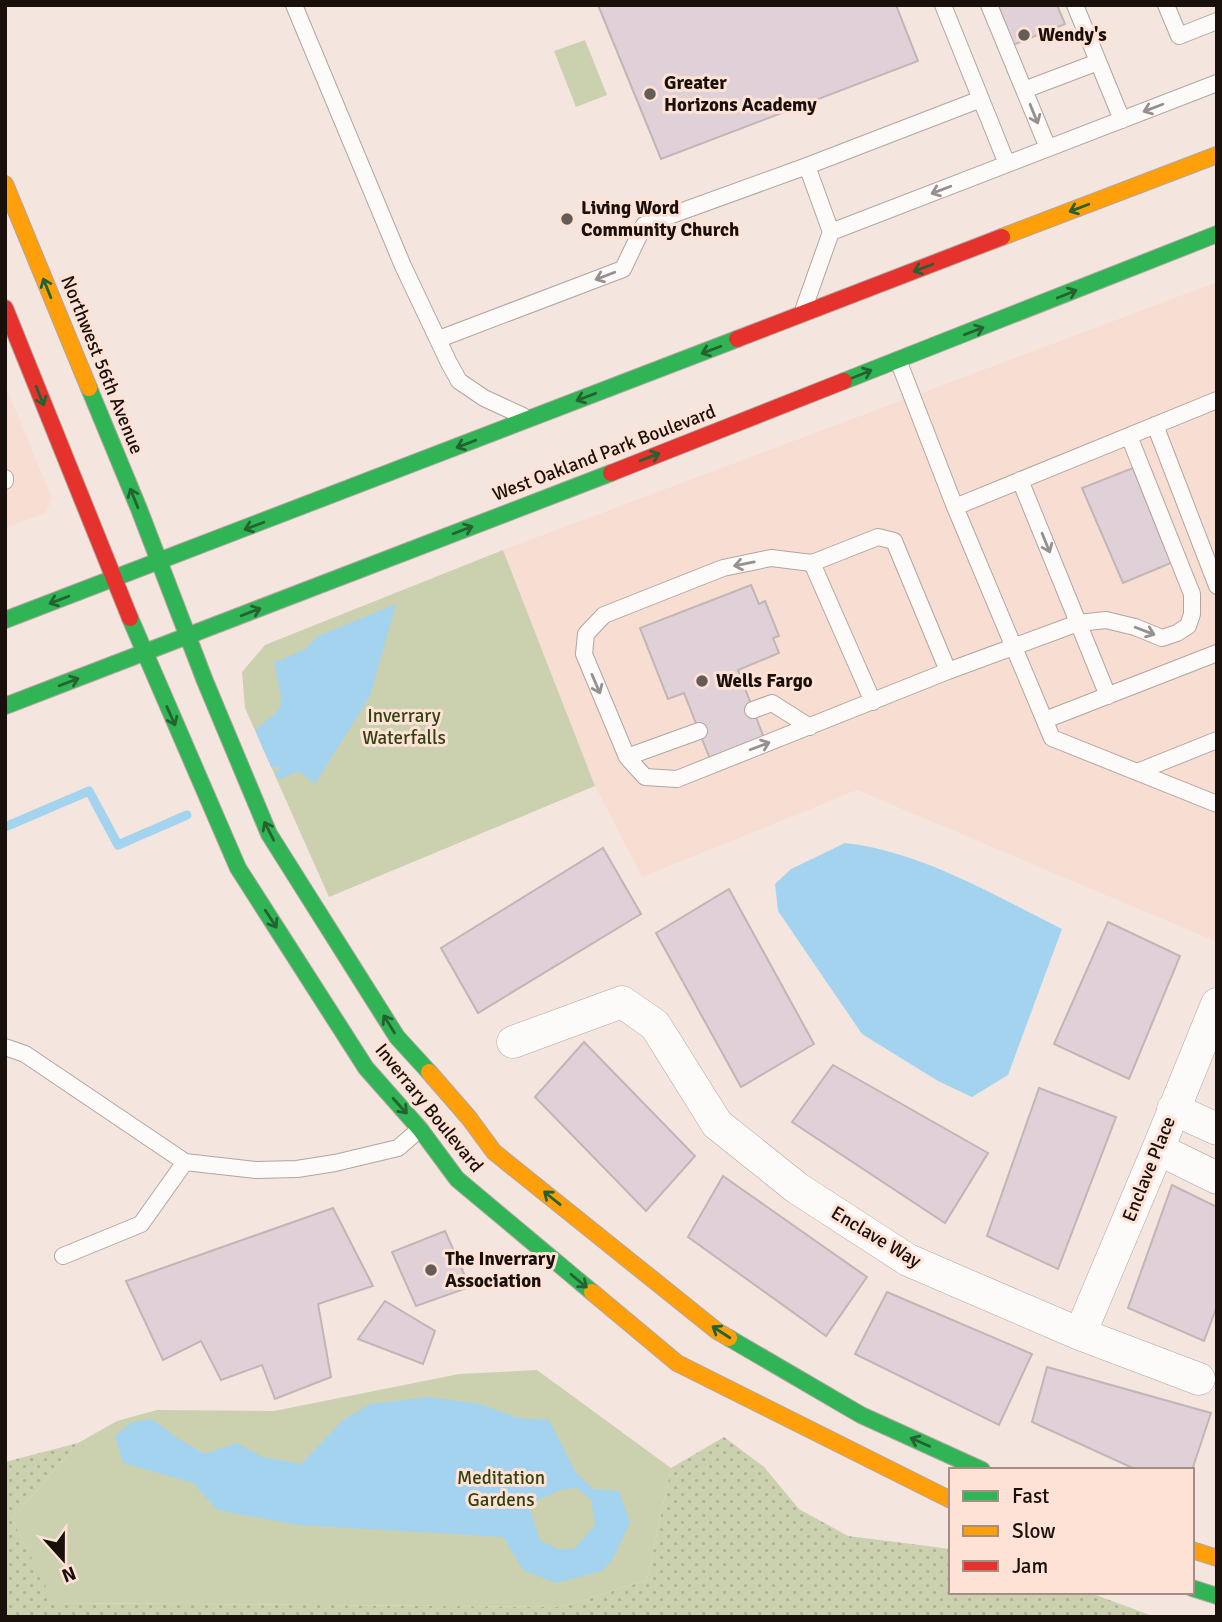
<svg xmlns="http://www.w3.org/2000/svg" width="1222" height="1622" viewBox="0 0 1222 1622" font-family="Signika,sans-serif">
<style>
.built{fill:#f8ded2}
.grass{fill:url(#grass-dots)}
.green{fill:#cbd0af}
.water{fill:#a4d3f0;fill-rule:evenodd}
.lines{fill:none;stroke-linecap:round;stroke-linejoin:round}
.stream{stroke:#a4d3f0;stroke-width:9}
.building{fill:#e0d0d7;stroke:#c0b6b6;stroke-width:2}
.lane-casing{stroke:#b0a59f;stroke-width:18}
.street-casing{stroke:#b0a59f;stroke-width:33}
.fast-casing{stroke:#b0a59f;stroke-width:18}
.slow-casing{stroke:#b0a59f;stroke-width:18}
.jam-casing{stroke:#b0a59f;stroke-width:18}
.lane{stroke:#fdfbfa;stroke-width:16}
.street{stroke:#fdfbfa;stroke-width:32}
.fast{stroke:#30b455;stroke-width:16}
.slow{stroke:#ff9f0a;stroke-width:16}
.jam{stroke:#e5322d;stroke-width:16}
.oneway{stroke:#96918f}
.oneway2{stroke:#246230}
.poi-dot{fill:#665b56;stroke:#fde2d5;stroke-width:2.5}
.labels{text-anchor:middle;dominant-baseline:central;stroke-width:6;stroke-linejoin:round;paint-order:stroke}
.poi-label{font-size:19px;font-weight:bold;fill:#19100c;stroke:#fde2d5;text-anchor:start}
.street-label{font-size:19px;fill:#19100c;stroke:#fde2d5}
.park-label{font-size:19px;fill:#31420f;stroke:#fde2d5}
</style>
<defs>
<pattern id="grass-dots" width="8" height="8" patternUnits="userSpaceOnUse" patternTransform="scale(1.75)"><rect width="8" height="8" fill="#cbd0af"/><path d="M2 2h.1M6 6h.1" fill="none" stroke="#aeb295" stroke-width="1.8" stroke-linecap="round"/></pattern>
</defs>
<rect width="100%" height="100%" fill="#f4e6de"/>
<path class="built" d="M1217,282V942L857,790L642,877L595,786L503,550Z
M5,385L52,498L46,513L5,528Z"/>
<path class="grass" d="M724,1437L764,1467L799,1509L848,1536L951,1549V1592H1088L1155,1617H5V1462L78,1443L12,1519L55,1603L561,1607L647,1580L671,1468Z"/>
<path class="green" d="M585,40L607,95L576,107L554,51Z
M503,550L595,786L329,897L245,708L242,672L265,645Z
M537,1370L671,1468L647,1580L561,1607L54,1603L12,1519L78,1443L117,1421L157,1410L274,1411L459,1374Z"/>
<path class="water" d="M396,604L370,696L315,784L294,768L271,767L255,730L280,709L281,696L274,663L307,648L316,637Z
M845,843C923,852 993,895 1062,929L1008,1075L972,1097L938,1081L862,1034L778,911L775,884L791,869Z
M429,1397L480,1404L518,1418L549,1420L576,1473L593,1489L619,1491L630,1522L613,1559L602,1571L556,1583L523,1570L503,1537L298,1525L217,1510L193,1483L123,1463L115,1436L132,1422L152,1419L177,1438L205,1454L236,1443L263,1457L301,1464L342,1421L370,1404ZM577,1488L591,1500L595,1525L574,1549H558L540,1540L528,1504L563,1489Z"/>
<g class="lines">
<path class="stream" d="M280,774L304,764
M5,827L89,791L118,845L187,815"/>
</g>
<path class="building" d="M598,5H896L918,61L661,159Z
M998,5H1057L1065,24L1013,45Z
M1133,468L1171,563L1123,583L1082,488Z
M751,585L759,604L765,601L779,636L773,638L779,653L738,670L764,738L710,759L684,693L668,699L640,628Z
M603,848L641,914L478,1013L441,948Z
M729,889L814,1044L741,1087L656,933Z
M1108,922L1180,956L1129,1079L1054,1044Z
M584,1042L695,1156L646,1211L535,1097Z
M833,1065L988,1153L945,1223L792,1122Z
M1039,1088L1116,1117L1058,1269L987,1236Z
M723,1176L867,1277L826,1336L688,1237Z
M1172,1185L1217,1207V1306L1204,1341L1128,1308Z
M333,1208L373,1286L318,1304L331,1377L275,1399L262,1365L221,1380L201,1341L163,1360L126,1281Z
M445,1231L470,1287L416,1306L392,1252Z
M887,1292L1032,1354L999,1425L855,1354Z
M385,1301L435,1331L423,1364L358,1339Z
M1047,1367L1211,1413L1192,1470H1137L1032,1422Z"/>
<g class="lines">
<g class="lane-casing">
<path id="lane" d="M294,5L403,266L449,363L459,381L484,398L523,416
M943,5L1007,164
M989,5L1048,148
M1075,5L1122,120
M1166,5L1179,36L1217,21
M1024,90L1098,62
M807,166L981,99
M804,308L831,232L1217,83
M439,339L623,269L644,225L807,166L831,232
M898,360L955,507L1052,738L1217,804
M1155,425L1217,586
M5,478V481
M1020,480L1108,696
M955,507L1217,400
M812,563L873,702
M948,671L894,541L878,537L812,563L771,558L723,568L604,615L586,634L584,654L627,757L645,777L677,779L948,671L1078,623L1106,620L1135,627L1162,638L1177,633L1188,626L1192,614V594L1129,436
M753,710L772,703L810,727
M1045,720L1217,653
M627,757L699,731
M1137,772L1217,740
M5,1047L25,1054L185,1162L256,1170L297,1169L335,1163L398,1148L420,1129
M63,1256L141,1224L185,1162"/>
</g>
<g class="street-casing">
<path id="street" d="M513,1042L622,1002L655,1025L717,1124L797,1188L908,1260L1080,1334L1199,1379
M1173,1109L1217,1129
M1158,1149L1217,1178
M1080,1334L1158,1149L1217,1004"/>
</g>
<g class="fast-casing">
<path id="fast" d="M844,381L1217,234
M89,388L139,509L205,681L269,834L397,1037L429,1072
M130,618L238,868L366,1068L420,1129L457,1179L592,1292
M5,620L737,339
M5,706L611,473
M729,1338L861,1415L982,1470
M1192,1588L1217,1596"/>
</g>
<g class="slow-casing">
<path id="slow" d="M5,184L89,388
M1002,237L1217,155
M429,1072L469,1118L494,1152L717,1331L729,1338
M592,1292L677,1363L951,1500
M1192,1550L1217,1558"/>
</g>
<g class="jam-casing">
<path id="jam" d="M5,308L130,618
M737,339L1002,237
M611,473L844,381"/>
</g>
<use href="#lane" class="lane"/>
<use href="#street" class="street"/>
<use href="#fast" class="fast"/>
<use href="#slow" class="slow"/>
<use href="#jam" class="jam"/>
</g>
<defs><path id="oneway-shaft" d="M-6 0H5M1.5-3L5.5 0L1.5 3" fill="none" stroke-width="1.6" stroke-linecap="round" stroke-linejoin="round" transform="scale(1.75)"/></defs>
<g class="oneway">
<use href="#oneway-shaft" transform="translate(1153 108) rotate(159)"/>
<use href="#oneway-shaft" transform="translate(1034 114) rotate(68)"/>
<use href="#oneway-shaft" transform="translate(941 190) rotate(159)"/>
<use href="#oneway-shaft" transform="translate(605 276) rotate(159)"/>
<use href="#oneway-shaft" transform="translate(1046 543) rotate(68)"/>
<use href="#oneway-shaft" transform="translate(744 564) rotate(169)"/>
<use href="#oneway-shaft" transform="translate(1145 631) rotate(21)"/>
<use href="#oneway-shaft" transform="translate(596 684) rotate(67)"/>
<use href="#oneway-shaft" transform="translate(760 746) rotate(-21)"/>
</g>
<g class="oneway2">
<use href="#oneway-shaft" transform="translate(1079 208) rotate(159)"/>
<use href="#oneway-shaft" transform="translate(923 268) rotate(159)"/>
<use href="#oneway-shaft" transform="translate(47 288) rotate(-112)"/>
<use href="#oneway-shaft" transform="translate(1067 294) rotate(-22)"/>
<use href="#oneway-shaft" transform="translate(974 331) rotate(-21)"/>
<use href="#oneway-shaft" transform="translate(711 350) rotate(159)"/>
<use href="#oneway-shaft" transform="translate(862 374) rotate(-22)"/>
<use href="#oneway-shaft" transform="translate(40 396) rotate(68)"/>
<use href="#oneway-shaft" transform="translate(586 397) rotate(159)"/>
<use href="#oneway-shaft" transform="translate(466 444) rotate(159)"/>
<use href="#oneway-shaft" transform="translate(650 457) rotate(-21)"/>
<use href="#oneway-shaft" transform="translate(134 498) rotate(-112)"/>
<use href="#oneway-shaft" transform="translate(254 526) rotate(159)"/>
<use href="#oneway-shaft" transform="translate(463 530) rotate(-21)"/>
<use href="#oneway-shaft" transform="translate(59 600) rotate(159)"/>
<use href="#oneway-shaft" transform="translate(251 612) rotate(-21)"/>
<use href="#oneway-shaft" transform="translate(69 682) rotate(-21)"/>
<use href="#oneway-shaft" transform="translate(171 716) rotate(66)"/>
<use href="#oneway-shaft" transform="translate(269 831) rotate(-117)"/>
<use href="#oneway-shaft" transform="translate(271 919) rotate(57)"/>
<use href="#oneway-shaft" transform="translate(389 1024) rotate(-122)"/>
<use href="#oneway-shaft" transform="translate(400 1106) rotate(48)"/>
<use href="#oneway-shaft" transform="translate(552 1198) rotate(-141)"/>
<use href="#oneway-shaft" transform="translate(579 1281) rotate(40)"/>
<use href="#oneway-shaft" transform="translate(721 1332) rotate(-147)"/>
<use href="#oneway-shaft" transform="translate(920 1442) rotate(-156)"/>
</g>
<g class="poi-dot">
<circle cx="1024" cy="35" r="7"/>
<circle cx="650" cy="94" r="7"/>
<circle cx="567" cy="219" r="7"/>
<circle cx="702" cy="681" r="7"/>
<circle cx="431" cy="1270" r="7"/>
</g>
<g class="labels">
<g class="poi-label">
<text x="1038" y="35">Wendy's</text>
<text x="664" y="83">Greater<tspan x="664" dy="22">Horizons Academy</tspan></text>
<text x="581" y="208">Living Word<tspan x="581" dy="22">Community Church</tspan></text>
<text x="716" y="681">Wells Fargo</text>
<text x="445" y="1259">The Inverrary<tspan x="445" dy="22">Association</tspan></text>
</g>
<g class="street-label">
<text transform="translate(102 365) rotate(68)">Northwest 56th Avenue</text>
<text transform="translate(604 453) rotate(-21)">West Oakland Park Boulevard</text>
<text transform="translate(429 1108) rotate(51)">Inverrary Boulevard</text>
<text transform="translate(1149 1169) rotate(-68)">Enclave Place</text>
<text transform="translate(876 1237) rotate(31)">Enclave Way</text>
</g>
<g class="park-label">
<text x="404" y="716">Inverrary<tspan x="404" dy="22">Waterfalls</tspan></text>
<text x="501" y="1478">Meditation<tspan x="501" dy="22">Gardens</tspan></text>
</g>
</g>
<rect width="1222" height="1622" fill="none" stroke="#19100c" stroke-width="14"/>
<rect x="949" y="1468" width="245" height="126" fill="#fde2d5" stroke="#a28e85" stroke-width="2"/>
<rect x="963" y="1491" width="35" height="10" fill="#30b455" stroke="#a28e85" stroke-width="2"/>
<text x="1012" y="1503" font-size="21" fill="#19100c">Fast</text>
<rect x="963" y="1526" width="35" height="10" fill="#ff9f0a" stroke="#a28e85" stroke-width="2"/>
<text x="1012" y="1538" font-size="21" fill="#19100c">Slow</text>
<rect x="963" y="1561" width="35" height="10" fill="#e5322d" stroke="#a28e85" stroke-width="2"/>
<text x="1012" y="1573" font-size="21" fill="#19100c">Jam</text>
<g transform="translate(63 1559) rotate(159)" stroke="#fde2d5" stroke-width="5" paint-order="stroke">
<path d="M0-5L12 26L0 18L-12 26Z" fill="#19100c"/>
<text y="-10" font-size="19" font-weight="bold" text-anchor="middle" fill="#19100c">N</text>
</g>
</svg>
